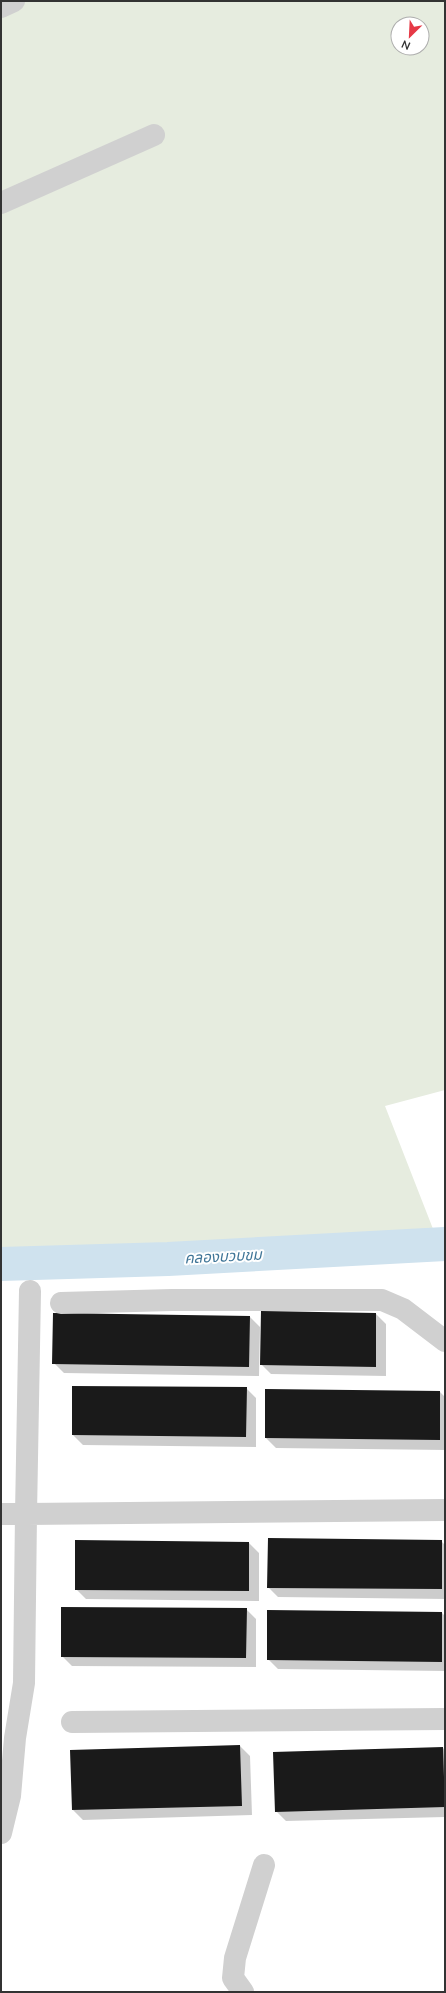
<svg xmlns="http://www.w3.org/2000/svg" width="446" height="1993" viewBox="0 0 446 1993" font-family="Mulish,'Noto Sans Thai',sans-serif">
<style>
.green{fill:#e6ecdf;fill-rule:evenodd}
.shadow{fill:#0003}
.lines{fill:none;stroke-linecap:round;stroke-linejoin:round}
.canal{stroke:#cfe2ee;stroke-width:34}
.building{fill:#1a1a1a}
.street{stroke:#d0d0d0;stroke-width:22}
.labels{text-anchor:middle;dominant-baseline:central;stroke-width:4;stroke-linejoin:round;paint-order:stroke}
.water-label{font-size:15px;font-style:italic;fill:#3f7597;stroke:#fff}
</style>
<rect width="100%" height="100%" fill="#fff"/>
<path class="green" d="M1,1H445V1090L385,1106L435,1234L1,1253ZM398,24H422V48H398Z"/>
<path class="shadow" d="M376,1314L386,1324V1376L271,1374L261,1364Z
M250,1317L260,1327L259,1376L64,1373L54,1363Z
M246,1388L256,1398V1447L83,1445L73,1435Z
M266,1390L440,1392L445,1397V1450L276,1448L266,1438Z
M441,1541L445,1545V1599L278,1597L268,1587Z
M249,1543L259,1553V1601L86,1599L76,1589Z
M246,1609L256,1619V1667L72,1666L62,1656Z
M442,1613L445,1616V1671L278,1669L268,1659Z
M240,1746L250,1756L252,1815L83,1820L73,1810Z
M443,1748L445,1750V1817L286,1821L276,1811L274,1753Z"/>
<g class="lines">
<path class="canal" d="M1,1264L168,1259L445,1244"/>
</g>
<path class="building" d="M261,1311L376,1313V1367L260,1365Z
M53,1313L250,1316L249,1367L52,1364Z
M72,1386L247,1387L246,1437L72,1435Z
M265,1389L440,1391V1440L265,1438Z
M268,1538L442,1540V1589L267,1588Z
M75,1540L249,1542V1591L75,1590Z
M61,1607L247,1608L246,1658L61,1657Z
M267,1610L442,1612V1662L267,1660Z
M240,1745L242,1806L72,1810L70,1750Z
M443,1747L445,1807L275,1812L273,1752Z"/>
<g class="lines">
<path class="street" d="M1,7L14,1
M1,203L154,135
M61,1303L172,1300H382L403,1309L445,1341
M1,1514H26L30,1291
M72,1722L445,1719
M1,1833L10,1796L15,1738L24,1683L26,1514L445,1510
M243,1992L233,1978L235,1958L264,1865"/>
</g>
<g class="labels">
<g class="water-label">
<text transform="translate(223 1256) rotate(-3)">คลองบวบขม</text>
</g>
</g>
<rect width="446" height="1993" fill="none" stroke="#333333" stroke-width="4"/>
<g transform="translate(410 36) rotate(204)"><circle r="19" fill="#ffffff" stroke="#adadad"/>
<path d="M0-3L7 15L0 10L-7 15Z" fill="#e63946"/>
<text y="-6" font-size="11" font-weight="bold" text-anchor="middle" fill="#333333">N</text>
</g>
</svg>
